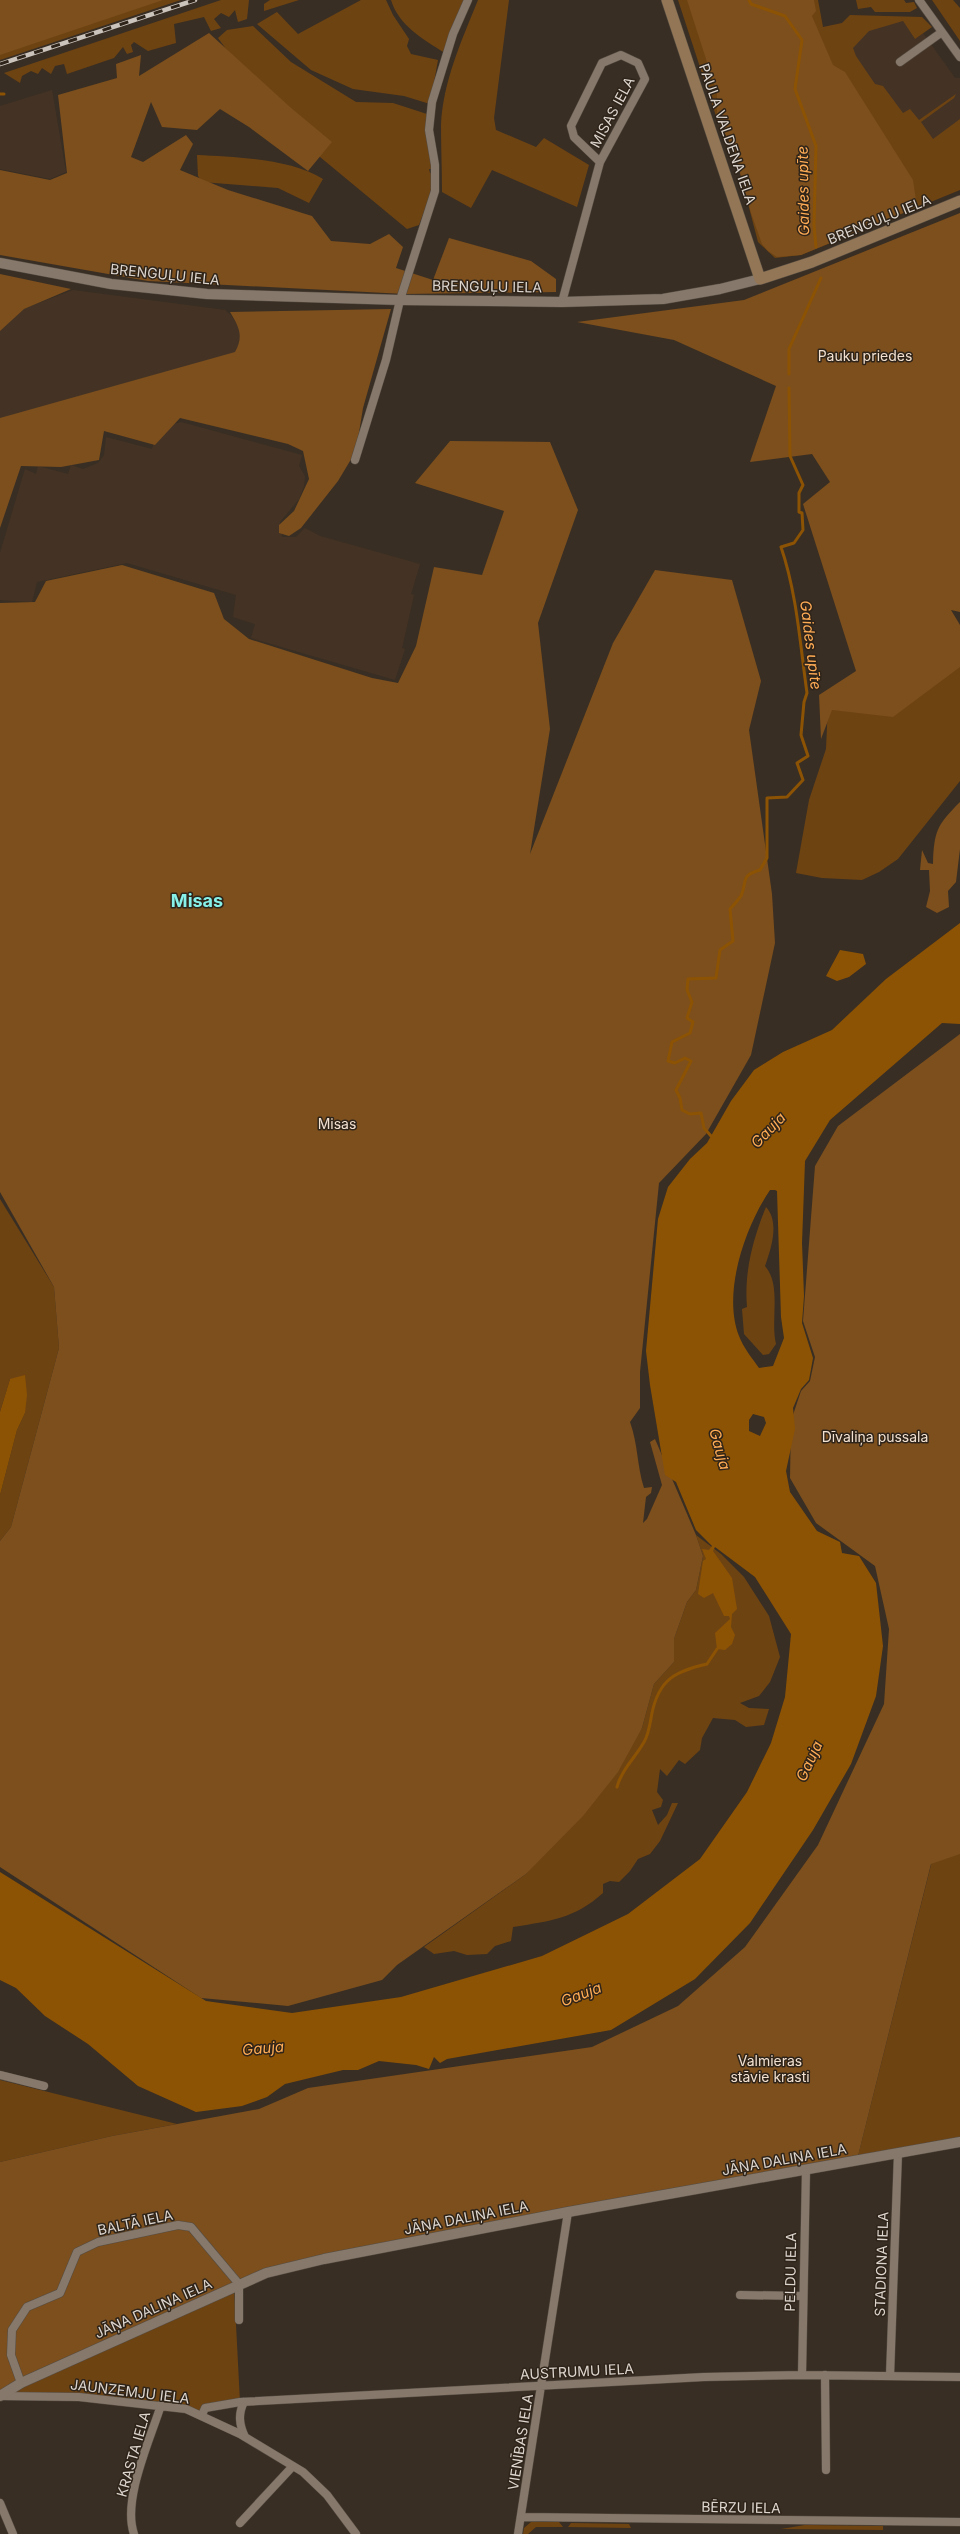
<svg xmlns="http://www.w3.org/2000/svg" width="960" height="2534" viewBox="0 0 960 2534" font-family="Inter,sans-serif">
<style>
.built{fill:#443324}
.green{fill:#6e4312}
.forest{fill:#7c4f1d}
.water{fill:#8d5304;fill-rule:evenodd}
.lines{fill:none;stroke-linecap:round;stroke-linejoin:round}
.stream{stroke:#8d5304;stroke-width:3}
.minor-casing{stroke:#554c42;stroke-width:9}
.tertiary-casing{stroke:#554c42;stroke-width:11}
.secondary-casing{stroke:#554c42;stroke-width:12}
.minor{stroke:#86786b;stroke-width:8}
.tertiary{stroke:#86786b;stroke-width:10}
.secondary{stroke:#937656;stroke-width:11}
.rail-casing{stroke:#cbc4bd;stroke-width:4.5}
.rail{stroke:#2f2419;stroke-width:3;stroke-dasharray:9;stroke-linecap:butt}
.labels{text-anchor:middle;dominant-baseline:central;stroke-width:3;stroke-linejoin:round;paint-order:stroke}
.street-label{font-size:14px;fill:#ddd6cf;stroke:#2f2419}
.park-label{font-size:14px;fill:#f2e1d1;stroke:#2f2419}
.water-label{font-size:15px;font-style:italic;fill:#ffac55;stroke:#2f2419}
.district-label{font-size:18px;font-weight:bold;fill:#87f1e9;stroke:#2f2419}
</style>
<rect width="100%" height="100%" fill="#392e23"/>
<path class="built" d="M903,21L915,39L923,33L955,78H960V142L913,180L819,35Z
M52,90L66,172L50,179L0,169V106Z
M73,290L225,310L231,315L240,329V342L235,353L0,419V330L23,309Z
M181,422L302,455L299,466L305,476L304,486L299,499L280,522L282,537H296L305,528L320,536L420,564L411,594L414,595L402,648L405,649L395,680L251,638L255,624L233,617L236,595L127,563L37,582L32,602L0,600V553L25,469L36,474L38,466L68,474L71,465L83,469L98,463L104,455L106,437L152,449L158,429Z"/>
<path class="green" d="M0,0H181L0,60Z
M221,0H249L247,19L238,22L235,10L229,17L221,13L214,19L221,28L211,31L204,17L174,24L176,43L148,51L134,42L131,45L133,52L127,54L123,47L114,58L67,74L64,64L55,66L51,74L42,68L38,74L31,71L22,76L20,83L4,73Z
M270,0H299L264,11V4Z
M361,0H386L393,15L409,39L407,46L411,54L438,60L430,104L404,96L353,89L311,70L257,24L277,12L298,34Z
M391,0H466L445,53C423,39 399,26 391,0Z
M478,0H509L494,118L496,130L536,147L544,138L589,165L577,207L492,170L471,208L442,192C442,170 441,147 441,125C443,81 462,40 478,0Z
M678,0H818L823,27L842,23L850,15L922,17L932,27L915,39L903,21L869,31L853,48L856,56L875,84L883,86L903,113L910,109L919,120L956,94L954,98L921,122L933,139L960,119V190L801,255L775,258L758,242L734,150L717,119Z
M856,0H904L906,3L914,2L917,8L910,12H875L871,7L858,9Z
M932,0H953L960,8V41Z
M253,26L291,62L356,102L393,103L430,115L433,169H429L430,173L434,174L433,187L419,225L407,229L314,152L237,64L218,38L227,30Z
M197,155C236,157 291,159 323,179L309,203L278,188L202,182L198,176Z
M960,665V781L898,859L879,872L862,880L822,878L796,873L809,800L826,749L828,705Z
M0,1199L54,1287L59,1348L11,1527L0,1541V1495L17,1430L25,1413L10,1379L0,1412Z
M766,1207C780,1222 771,1249 765,1266C782,1286 770,1319 776,1344L769,1354L763,1355L744,1334L742,1309L747,1307C744,1272 753,1239 766,1207Z
M696,1535L721,1554L744,1577L769,1616L780,1657L770,1682L759,1696L740,1703L749,1708L769,1709L764,1725L746,1727L735,1720L713,1718L702,1738L700,1750L685,1764L679,1760L667,1776L660,1769L657,1792L663,1800L661,1807L652,1810L658,1825L667,1815L672,1803H678L660,1841L650,1854L638,1859L630,1871L619,1882L610,1881L603,1884V1893C574,1919 550,1921 513,1927L511,1941L495,1946L487,1954L467,1955L454,1951L434,1954L424,1947L526,1874L642,1728L654,1684L674,1662V1639L687,1602L696,1590L703,1556Z
M960,1851V2138L858,2156L932,1861Z
M0,2080L177,2124L112,2136L0,2162Z
M234,2286L240,2402L205,2408L202,2415L125,2401L0,2396Z
M531,2522H559L563,2527H536L528,2534H523L524,2528Z
M571,2523L629,2524L631,2528L568,2527Z
M805,2525L883,2526V2530L781,2529Z"/>
<path class="forest" d="M0,0H163L0,55Z
M687,0H814L816,11L812,16L833,65L845,72L913,180L917,207L801,255L777,257L768,251L762,244L751,213L734,150L717,119V93Z
M209,33L290,107L332,142L308,171L249,127L220,109L197,130L162,127L151,102L131,157L143,162L186,135L193,144L180,170L228,190L312,216L331,241L370,244L389,234L403,247L396,268L433,280L449,238L531,261L556,279V292L405,294L148,281L0,255V170L50,180L67,173L58,95L117,78L116,64L141,55L139,76Z
M960,213V612L951,610L960,625V667L893,717L832,710L821,739L819,695L856,671L803,504L830,482L812,454L750,462L776,386L674,340L577,322L744,300Z
M0,274L71,289L24,309L0,331Z
M391,309L363,408L356,451L338,481L301,528L289,536L279,533V525L294,511L309,479L303,451L288,444L180,418L155,445L104,431L99,460L61,467L21,466L0,528V418L235,352C244,336 239,327 230,312Z
M450,441L550,442L578,510L538,623L550,729L530,854L613,643L655,570L732,580L761,681L749,730L772,894L775,943L751,1055L706,1134L659,1183L640,1372V1408L630,1422C638,1444 637,1466 644,1488L652,1487L651,1493L646,1497L643,1523L647,1519L662,1485L650,1442L655,1439L696,1535L703,1556L696,1590L687,1602L674,1639V1662L654,1684L642,1728L618,1772L583,1816L526,1874L397,1965L382,1980L288,2006L201,1998L0,1867V1541L11,1527L59,1348L54,1287L0,1192V603L35,602L46,581L122,565L214,593L224,619L249,639L372,678L398,683L416,646L434,567L482,575L504,511L415,483Z
M960,802V849L956,882L948,891L949,907L937,913L926,907L930,891L929,870H920L922,850L928,863L933,864C934,831 937,825 960,802Z
M960,1034V1854L931,1864L857,2160L266,2273L0,2396V2162L112,2136L259,2109L308,2088L592,2047L678,2006L745,1947L818,1845L884,1704L889,1629L875,1566L816,1523L790,1478L791,1421L801,1391L810,1381L815,1357L803,1321L815,1166L838,1126Z"/>
<path class="water" d="M960,923V1024L942,1023L830,1120L805,1161L802,1243L804,1296L802,1323L813,1358L809,1380L801,1389L793,1408L795,1429L786,1471L790,1492L817,1531L840,1542L842,1553L859,1556L876,1583L883,1646L876,1696L851,1764L813,1830L750,1923L695,1979L611,2030L447,2059L440,2063L434,2057L429,2069L416,2065L379,2061L358,2070H343L285,2084L267,2097L242,2106L196,2112L138,2086L88,2044L45,2016L16,1988L0,1980V1872L206,2001L292,2013L401,1997L542,1956L628,1914L700,1859L747,1792L771,1743L785,1697L791,1634L755,1577L715,1547L713,1551L732,1578L737,1609L732,1614L731,1627L735,1635L732,1644L725,1650L717,1649L715,1633L730,1619L729,1616H724L713,1593L704,1598L698,1594L703,1561L706,1559L702,1549L709,1550L712,1546L696,1530L676,1482L665,1475L650,1385L646,1351L658,1219L668,1187L690,1159L707,1143L731,1101L754,1070L783,1052L832,1030L886,979ZM775,1190L777,1191L781,1317L784,1338L773,1366L759,1368C752,1358 743,1347 739,1336C722,1293 745,1227 770,1190ZM753,1414L764,1417L766,1423L760,1436L749,1431V1420Z
M840,950L863,954L866,964L849,977L837,981L826,976Z
M25,1375L27,1395L25,1413L17,1430L0,1495V1412L10,1379Z"/>
<g class="lines">
<path class="stream" d="M749,0L751,4L785,16L802,40L795,89L816,146L814,225L816,247
M0,94H4
M789,374V349L821,278
M715,1136H711L704,1128L701,1113L690,1114L682,1110L680,1098L676,1090L691,1061L685,1058L675,1063L668,1061L672,1042L690,1033L693,1022L687,1018L692,1002L687,990L688,979L716,978L720,950L733,941L730,909C734,905 738,900 741,896C748,881 739,876 760,870L767,858V798L787,797L803,780L797,763L808,756L801,735L804,702L807,693C800,644 797,594 781,547L794,543L803,530L802,513L799,512V493L803,485L790,456L789,388
M617,1787C622,1769 635,1758 644,1742C649,1734 650,1723 652,1713C659,1679 676,1671 707,1664L717,1649"/>
<g class="minor-casing">
<path id="minor" d="M919,0L960,57
M900,62L942,32
M562,302L600,162L645,79L638,63L621,55L602,63L571,126L574,137L600,162
M355,460L386,360L400,300L435,191V165L429,130L432,102L453,34L468,0
M0,2075L44,2086
M740,2295L802,2296
M802,2375L806,2170
M825,2375L826,2470
M890,2376L898,2153
M21,2383L11,2355L12,2330L27,2307L60,2293L77,2252L98,2242L178,2225L191,2227L239,2284V2320
M0,2396L79,2397L186,2409L240,2434L303,2472L327,2495L356,2534
M244,2402C238,2414 239,2424 245,2437
M202,2415L205,2408L240,2402L704,2377L802,2375L960,2377
M0,2503L13,2534
M521,2517L960,2522
M240,2523L293,2466
M134,2534C122,2500 150,2440 161,2405
M518,2534L568,2212"/>
</g>
<g class="tertiary-casing">
<path id="tertiary" d="M0,263L111,284L207,294L400,300L562,302L663,299L720,289L760,279
M0,2396L21,2383L266,2273L324,2259L568,2212L960,2142"/>
</g>
<g class="secondary-casing">
<path id="secondary" d="M667,0L760,279L812,262L960,201"/>
</g>
<use href="#minor" class="minor"/>
<use href="#tertiary" class="tertiary"/>
<use href="#secondary" class="secondary"/>
<g class="rail-casing">
<path id="rail" d="M0,64L195,0"/>
</g>
<use href="#rail" class="rail"/>
</g>
<g class="labels">
<g class="street-label">
<text transform="translate(612 112) rotate(-62)">MISAS IELA</text>
<text transform="translate(728 134) rotate(71)">PAULA VALDENA IELA</text>
<text transform="translate(879 219) rotate(-22)">BRENGUĻU IELA</text>
<text transform="translate(165 274) rotate(6)">BRENGUĻU IELA</text>
<text transform="translate(487 286) rotate(1)">BRENGUĻU IELA</text>
<text transform="translate(784 2159) rotate(-10)">JĀŅA DALIŅA IELA</text>
<text transform="translate(466 2217) rotate(-11)">JĀŅA DALIŅA IELA</text>
<text transform="translate(135 2222) rotate(-12)">BALTĀ IELA</text>
<text transform="translate(881 2264) rotate(-88)">STADIONA IELA</text>
<text transform="translate(790 2272) rotate(-89)">PELDU IELA</text>
<text transform="translate(153 2308) rotate(-24)">JĀŅA DALIŅA IELA</text>
<text transform="translate(577 2371) rotate(-3)">AUSTRUMU IELA</text>
<text transform="translate(130 2391) rotate(7)">JAUNZEMJU IELA</text>
<text transform="translate(520 2442) rotate(-81)">VIENĪBAS IELA</text>
<text transform="translate(133 2454) rotate(-74)">KRASTA IELA</text>
<text transform="translate(741 2507) rotate(1)">BĒRZU IELA</text>
</g>
<g class="park-label">
<text x="865" y="355">Pauku priedes</text>
<text x="337" y="1123">Misas</text>
<text x="875" y="1436">Dīvaliņa pussala</text>
<text x="770" y="2060">Valmieras<tspan x="770" dy="16">stāvie krasti</tspan></text>
</g>
<g class="water-label">
<text transform="translate(803 191) rotate(-91)">Gaides upīte</text>
<text transform="translate(811 645) rotate(83)">Gaides upīte</text>
<text transform="translate(768 1130) rotate(-46)">Gauja</text>
<text transform="translate(720 1449) rotate(74)">Gauja</text>
<text transform="translate(809 1761) rotate(-65)">Gauja</text>
<text transform="translate(581 1994) rotate(-21)">Gauja</text>
<text transform="translate(263 2048) rotate(-5)">Gauja</text>
</g>
<g class="district-label">
<text x="197" y="900">Misas</text>
</g>
</g>
</svg>
